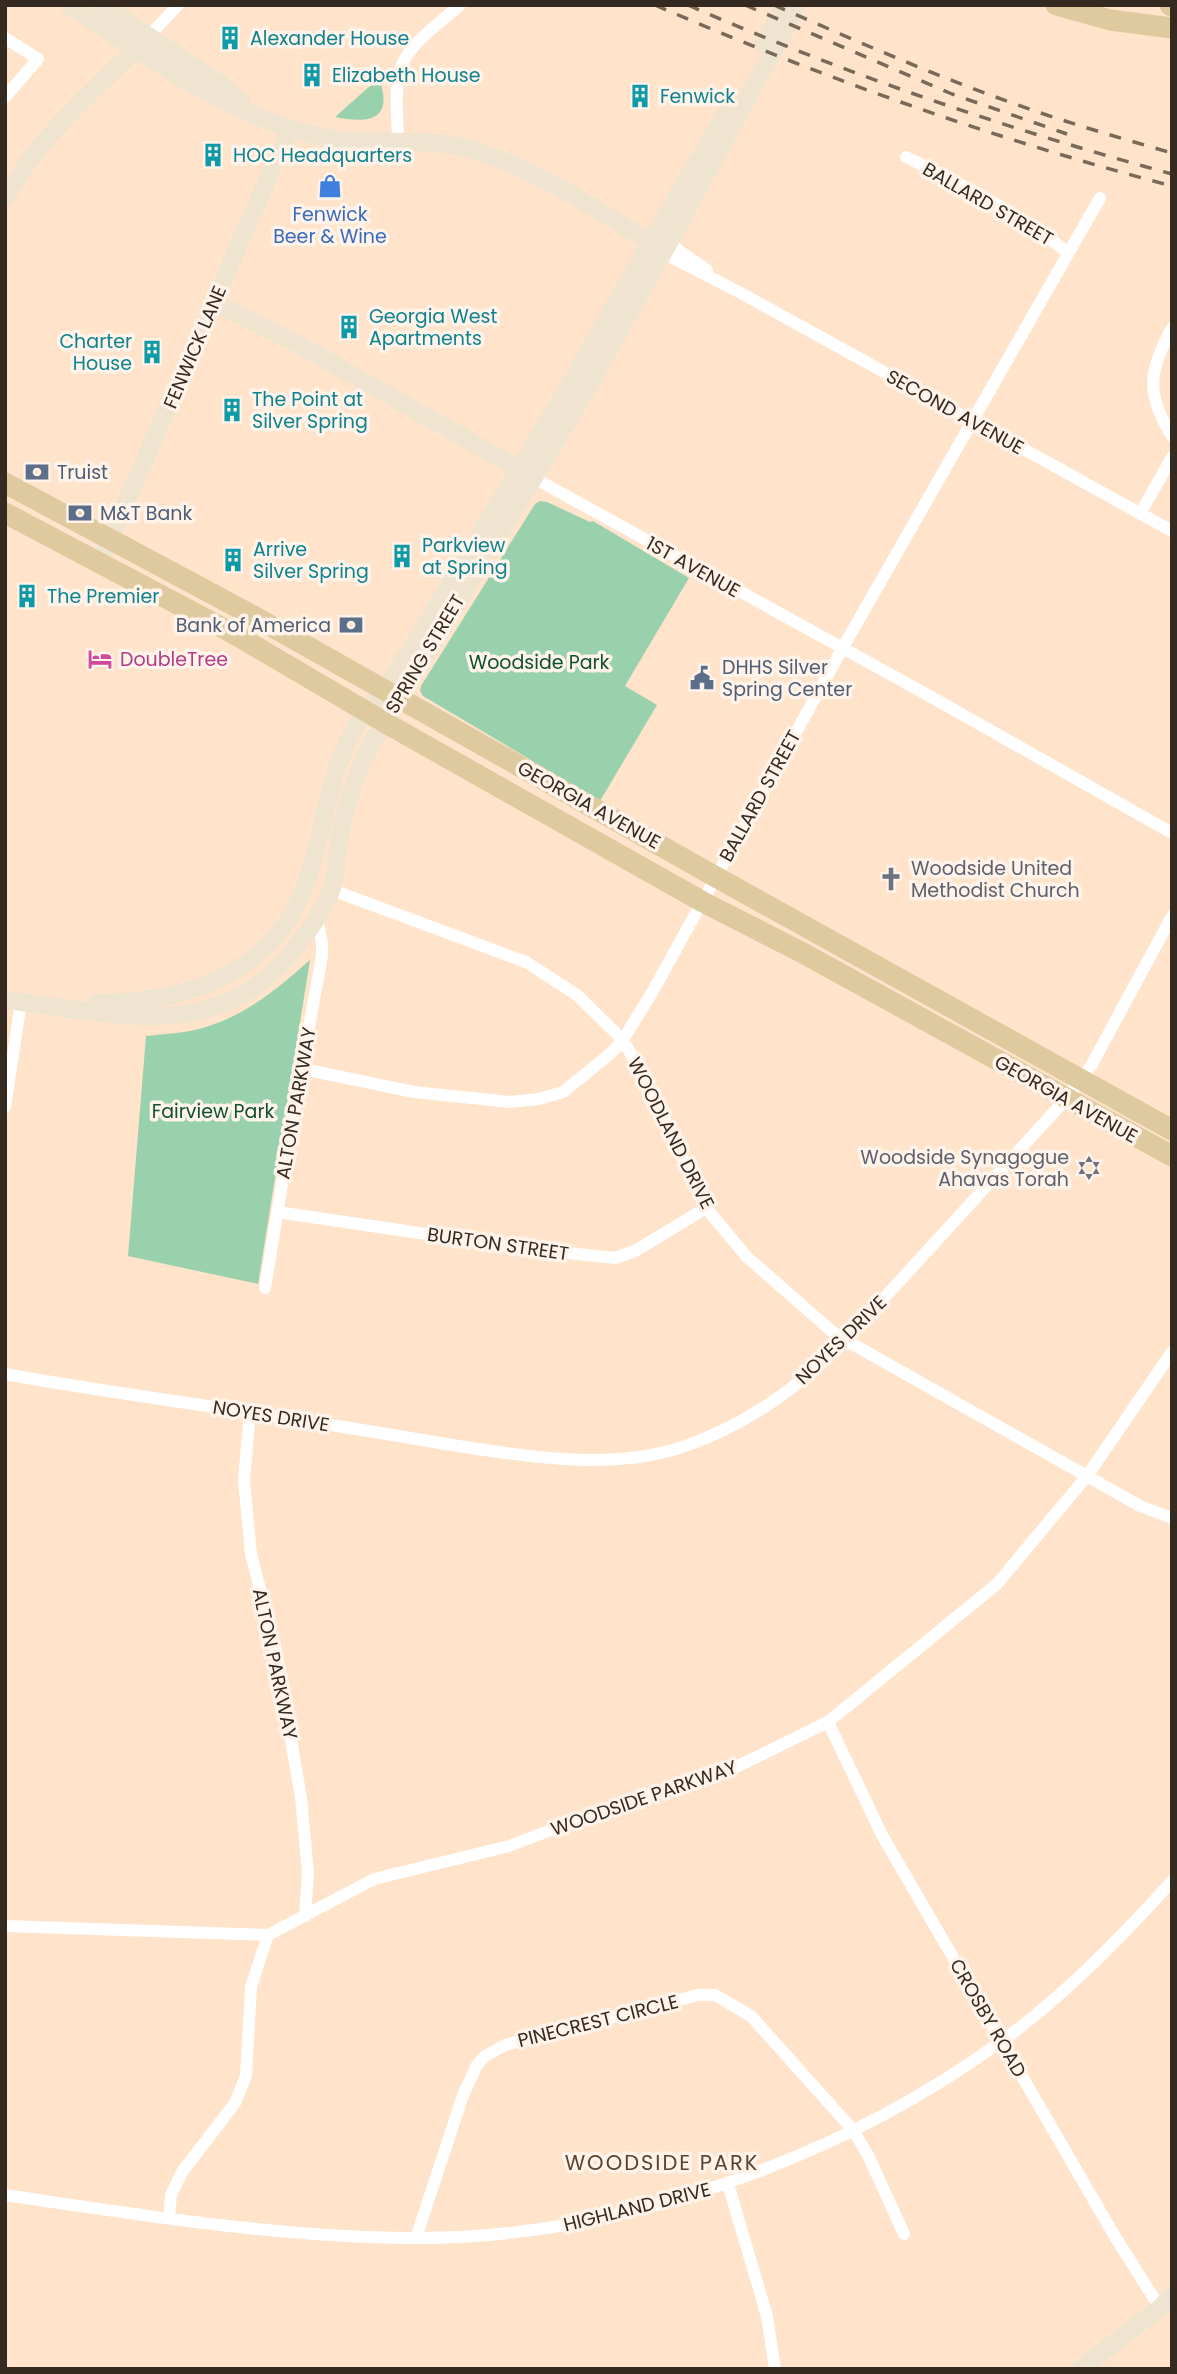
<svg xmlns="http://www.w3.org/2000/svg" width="1177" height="2374" viewBox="0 0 1177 2374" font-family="Poppins,sans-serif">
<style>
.green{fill:#9ad1ad}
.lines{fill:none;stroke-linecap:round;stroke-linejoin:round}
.street{stroke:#fff;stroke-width:12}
.secondary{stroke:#efe4d0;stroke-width:18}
.primary{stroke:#dfcaa0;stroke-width:21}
.rail{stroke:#796959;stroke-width:3.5;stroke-dasharray:12 12;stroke-linecap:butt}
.labels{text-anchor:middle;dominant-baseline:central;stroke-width:7;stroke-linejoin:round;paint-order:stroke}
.culture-label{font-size:19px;fill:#0d838f;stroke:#fff3ea;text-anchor:start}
.street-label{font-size:19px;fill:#342a20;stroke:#fff3ea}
.shop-label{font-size:19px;fill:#366cbe;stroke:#fff3ea}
.service-label{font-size:19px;fill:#4e5e75;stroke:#fff3ea;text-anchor:start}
.hotel-label{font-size:19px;fill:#b23c85;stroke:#fff3ea;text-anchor:start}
.park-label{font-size:19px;fill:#0b522f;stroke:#fff3ea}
.worship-label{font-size:19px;fill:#5b616d;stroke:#fff3ea;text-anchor:start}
.neighbourhood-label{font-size:21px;letter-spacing:2px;fill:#5b4530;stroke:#fff3ea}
</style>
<rect width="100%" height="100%" fill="#ffe3ca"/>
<path class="green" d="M379,78C394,120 370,124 335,117Z
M540,501L547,502L590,522L593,521L689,578L625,686L657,705L600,801L423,696L420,691L421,686L535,504Z
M310,960L258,1284L128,1256L146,1036C166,1034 187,1033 206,1027C248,1014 278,988 310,960Z"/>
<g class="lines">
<path class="street" d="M149,36L178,5
M5,38L38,59L5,97
M398,141C398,119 394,95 399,74C405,45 439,24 460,5
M906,157C962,185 1020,213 1068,253
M668,243L707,270
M663,253L739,292L1172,531
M1172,328C1149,371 1145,393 1172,436
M534,478L926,694L1172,833
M1140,514L1172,457
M332,890L526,962L577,995L623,1040L648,1084L706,1208L747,1257L844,1342L856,1346L1140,1506L1172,1518
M303,1069L414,1092L510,1102L539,1099L563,1092L610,1054L623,1040L654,989L842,649L1100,198
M5,1107L21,1002
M277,1212L521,1248L615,1258L635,1251L706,1208
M265,1288C283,1177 301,1067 322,956V943L317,918
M5,1374C103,1392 201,1404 298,1420C346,1427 393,1435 440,1443C514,1455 603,1471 676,1449C743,1428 795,1390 844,1342L1066,1099L1091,1066L1172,916
M250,1412L244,1480L251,1554L276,1651L301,1798L308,1873L305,1916
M828,1722L882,1835L1114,2235L1160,2308
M5,1926L268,1935L374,1879L509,1846L596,1813L730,1770L828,1722L997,1584L1087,1476L1172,1352
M728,2184L767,2316L775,2369
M5,2195C140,2215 276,2237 413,2238C616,2239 835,2161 999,2043C1061,1999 1121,1938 1172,1881
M169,2217L171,2195L182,2172L235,2103L246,2076L251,1987L268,1935
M416,2238L463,2095L477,2065L485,2056L505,2045L698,1995H715L751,2016L853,2130L868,2155L904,2234"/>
<path class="secondary" d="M69,5C146,56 236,121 328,138C376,147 428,135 476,151C517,164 554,184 591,206C612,218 637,237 661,242
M102,5L226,88L242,103
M763,45L784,5
M5,199C39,135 98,87 149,36
M214,302L296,343L528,474
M99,564L290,128
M5,1000C112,1012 218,1048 296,947C310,929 325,909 332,888C337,873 336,856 339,841C346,804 355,773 373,741L578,405L677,228L798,5
M97,1003C159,1003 228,988 272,941C326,882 315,801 352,733C363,712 383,693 396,672C438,605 478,537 519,469C561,402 598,333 638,264C668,210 700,158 731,104
M1080,2369L1160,2308L1172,2295"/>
<path class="primary" d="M1056,5L1110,20L1172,28
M1170,5L1172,6
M5,483L248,613L716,877L1172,1130
M5,513L236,635L384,722L703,902L801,952L1172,1156"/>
<path class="rail" d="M655,5C823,78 994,139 1172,186
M688,5C845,74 1007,129 1172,174
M745,5L952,94L1067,134
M774,5C854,40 935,76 1018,105C1068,123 1120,138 1172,153"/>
</g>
<defs>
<g id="building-bare" transform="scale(1.89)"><path d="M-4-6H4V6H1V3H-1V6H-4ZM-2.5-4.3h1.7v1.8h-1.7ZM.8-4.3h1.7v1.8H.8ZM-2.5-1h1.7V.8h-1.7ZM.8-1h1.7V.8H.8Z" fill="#0f9aa8" stroke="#fff3ea" stroke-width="2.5" paint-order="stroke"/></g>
<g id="shop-bare" transform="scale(1.89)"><path d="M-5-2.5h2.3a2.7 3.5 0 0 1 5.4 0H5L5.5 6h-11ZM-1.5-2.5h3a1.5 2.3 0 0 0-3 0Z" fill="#3f7fe0" stroke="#fff3ea" stroke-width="2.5" paint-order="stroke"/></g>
<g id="bank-bare" transform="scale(1.89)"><path d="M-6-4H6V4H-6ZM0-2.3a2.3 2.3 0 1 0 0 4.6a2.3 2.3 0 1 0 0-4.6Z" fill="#5c6f8a" stroke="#fff3ea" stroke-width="2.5" paint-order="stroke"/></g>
<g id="hotel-bare" transform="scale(1.89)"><path d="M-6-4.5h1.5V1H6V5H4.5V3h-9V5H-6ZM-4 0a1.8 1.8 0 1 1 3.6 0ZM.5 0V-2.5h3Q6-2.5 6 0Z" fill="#d1479c" stroke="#fff3ea" stroke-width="2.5" paint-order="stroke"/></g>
<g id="civic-bare" transform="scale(1.89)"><path d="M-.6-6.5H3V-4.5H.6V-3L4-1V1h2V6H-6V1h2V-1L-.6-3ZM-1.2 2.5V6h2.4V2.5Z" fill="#5c6f8a" stroke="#fff3ea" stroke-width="2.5" paint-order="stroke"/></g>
<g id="church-bare" transform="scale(1.89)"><path d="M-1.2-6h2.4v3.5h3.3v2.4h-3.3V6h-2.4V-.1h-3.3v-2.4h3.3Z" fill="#6b7280" stroke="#fff3ea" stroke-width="2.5" paint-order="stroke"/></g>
<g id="synagogue-bare" transform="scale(1.89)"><path d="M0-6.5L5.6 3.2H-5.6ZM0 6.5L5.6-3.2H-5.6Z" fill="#6b7280" stroke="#fff3ea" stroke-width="2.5" paint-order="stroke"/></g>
</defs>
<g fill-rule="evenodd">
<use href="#building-bare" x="230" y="38"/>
<use href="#building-bare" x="312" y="75"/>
<use href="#building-bare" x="640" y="96"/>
<use href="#building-bare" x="213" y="155"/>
<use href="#shop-bare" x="330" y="186"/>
<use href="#building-bare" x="349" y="327"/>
<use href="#building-bare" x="152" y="352"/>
<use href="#building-bare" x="232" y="410"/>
<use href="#bank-bare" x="37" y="472"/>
<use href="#bank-bare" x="80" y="513"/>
<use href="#building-bare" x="402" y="556"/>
<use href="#building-bare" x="233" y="560"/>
<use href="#building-bare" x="27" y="596"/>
<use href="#bank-bare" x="351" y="625"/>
<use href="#hotel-bare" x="100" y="659"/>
<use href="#civic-bare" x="702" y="678"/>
<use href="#church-bare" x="891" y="879"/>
<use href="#synagogue-bare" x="1089" y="1168"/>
</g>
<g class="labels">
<g class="culture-label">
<text x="250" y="38">Alexander House</text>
<text x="332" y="75">Elizabeth House</text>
<text x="660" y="96">Fenwick</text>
<text x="233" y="155">HOC Headquarters</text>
<text x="369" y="316">Georgia West<tspan x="369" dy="22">Apartments</tspan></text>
<text x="132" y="341" text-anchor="end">Charter<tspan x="132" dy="22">House</tspan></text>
<text x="252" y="399">The Point at<tspan x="252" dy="22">Silver Spring</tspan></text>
<text x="422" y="545">Parkview<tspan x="422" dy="22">at Spring</tspan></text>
<text x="253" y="549">Arrive<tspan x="253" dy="22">Silver Spring</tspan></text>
<text x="47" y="596">The Premier</text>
</g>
<g class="street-label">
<text transform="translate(988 204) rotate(30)">BALLARD STREET</text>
<text transform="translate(195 347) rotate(-67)">FENWICK LANE</text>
<text transform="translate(955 412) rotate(29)">SECOND AVENUE</text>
<text transform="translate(693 567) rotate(29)">1ST AVENUE</text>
<text transform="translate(425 654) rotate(-59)">SPRING STREET</text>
<text transform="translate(760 796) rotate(-61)">BALLARD STREET</text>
<text transform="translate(589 805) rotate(29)">GEORGIA AVENUE</text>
<text transform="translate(1066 1099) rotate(29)">GEORGIA AVENUE</text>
<text transform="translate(296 1103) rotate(-80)">ALTON PARKWAY</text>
<text transform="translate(671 1133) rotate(63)">WOODLAND DRIVE</text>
<text transform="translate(498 1244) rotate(8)">BURTON STREET</text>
<text transform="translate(841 1340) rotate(-44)">NOYES DRIVE</text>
<text transform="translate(271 1416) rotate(9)">NOYES DRIVE</text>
<text transform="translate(275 1664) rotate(78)">ALTON PARKWAY</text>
<text transform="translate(644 1798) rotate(-19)">WOODSIDE PARKWAY</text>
<text transform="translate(988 2018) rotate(60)">CROSBY ROAD</text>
<text transform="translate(598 2021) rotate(-14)">PINECREST CIRCLE</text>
<text transform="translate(637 2207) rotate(-14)">HIGHLAND DRIVE</text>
</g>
<g class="shop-label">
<text x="330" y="214">Fenwick<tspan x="330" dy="22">Beer &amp; Wine</tspan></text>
</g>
<g class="service-label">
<text x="57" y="472">Truist</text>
<text x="100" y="513">M&amp;T Bank</text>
<text x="331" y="625" text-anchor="end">Bank of America</text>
<text x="722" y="667">DHHS Silver<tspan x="722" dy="22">Spring Center</tspan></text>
</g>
<g class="hotel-label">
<text x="120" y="659">DoubleTree</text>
</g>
<g class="park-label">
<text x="539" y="662">Woodside Park</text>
<text x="213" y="1111">Fairview Park</text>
</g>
<g class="worship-label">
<text x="911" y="868">Woodside United<tspan x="911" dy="22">Methodist Church</tspan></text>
<text x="1069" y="1157" text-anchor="end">Woodside Synagogue<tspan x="1069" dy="22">Ahavas Torah</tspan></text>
</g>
<g class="neighbourhood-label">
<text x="662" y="2162">WOODSIDE PARK</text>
</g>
</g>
<rect width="1177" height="2374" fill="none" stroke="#342a20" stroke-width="14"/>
</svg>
